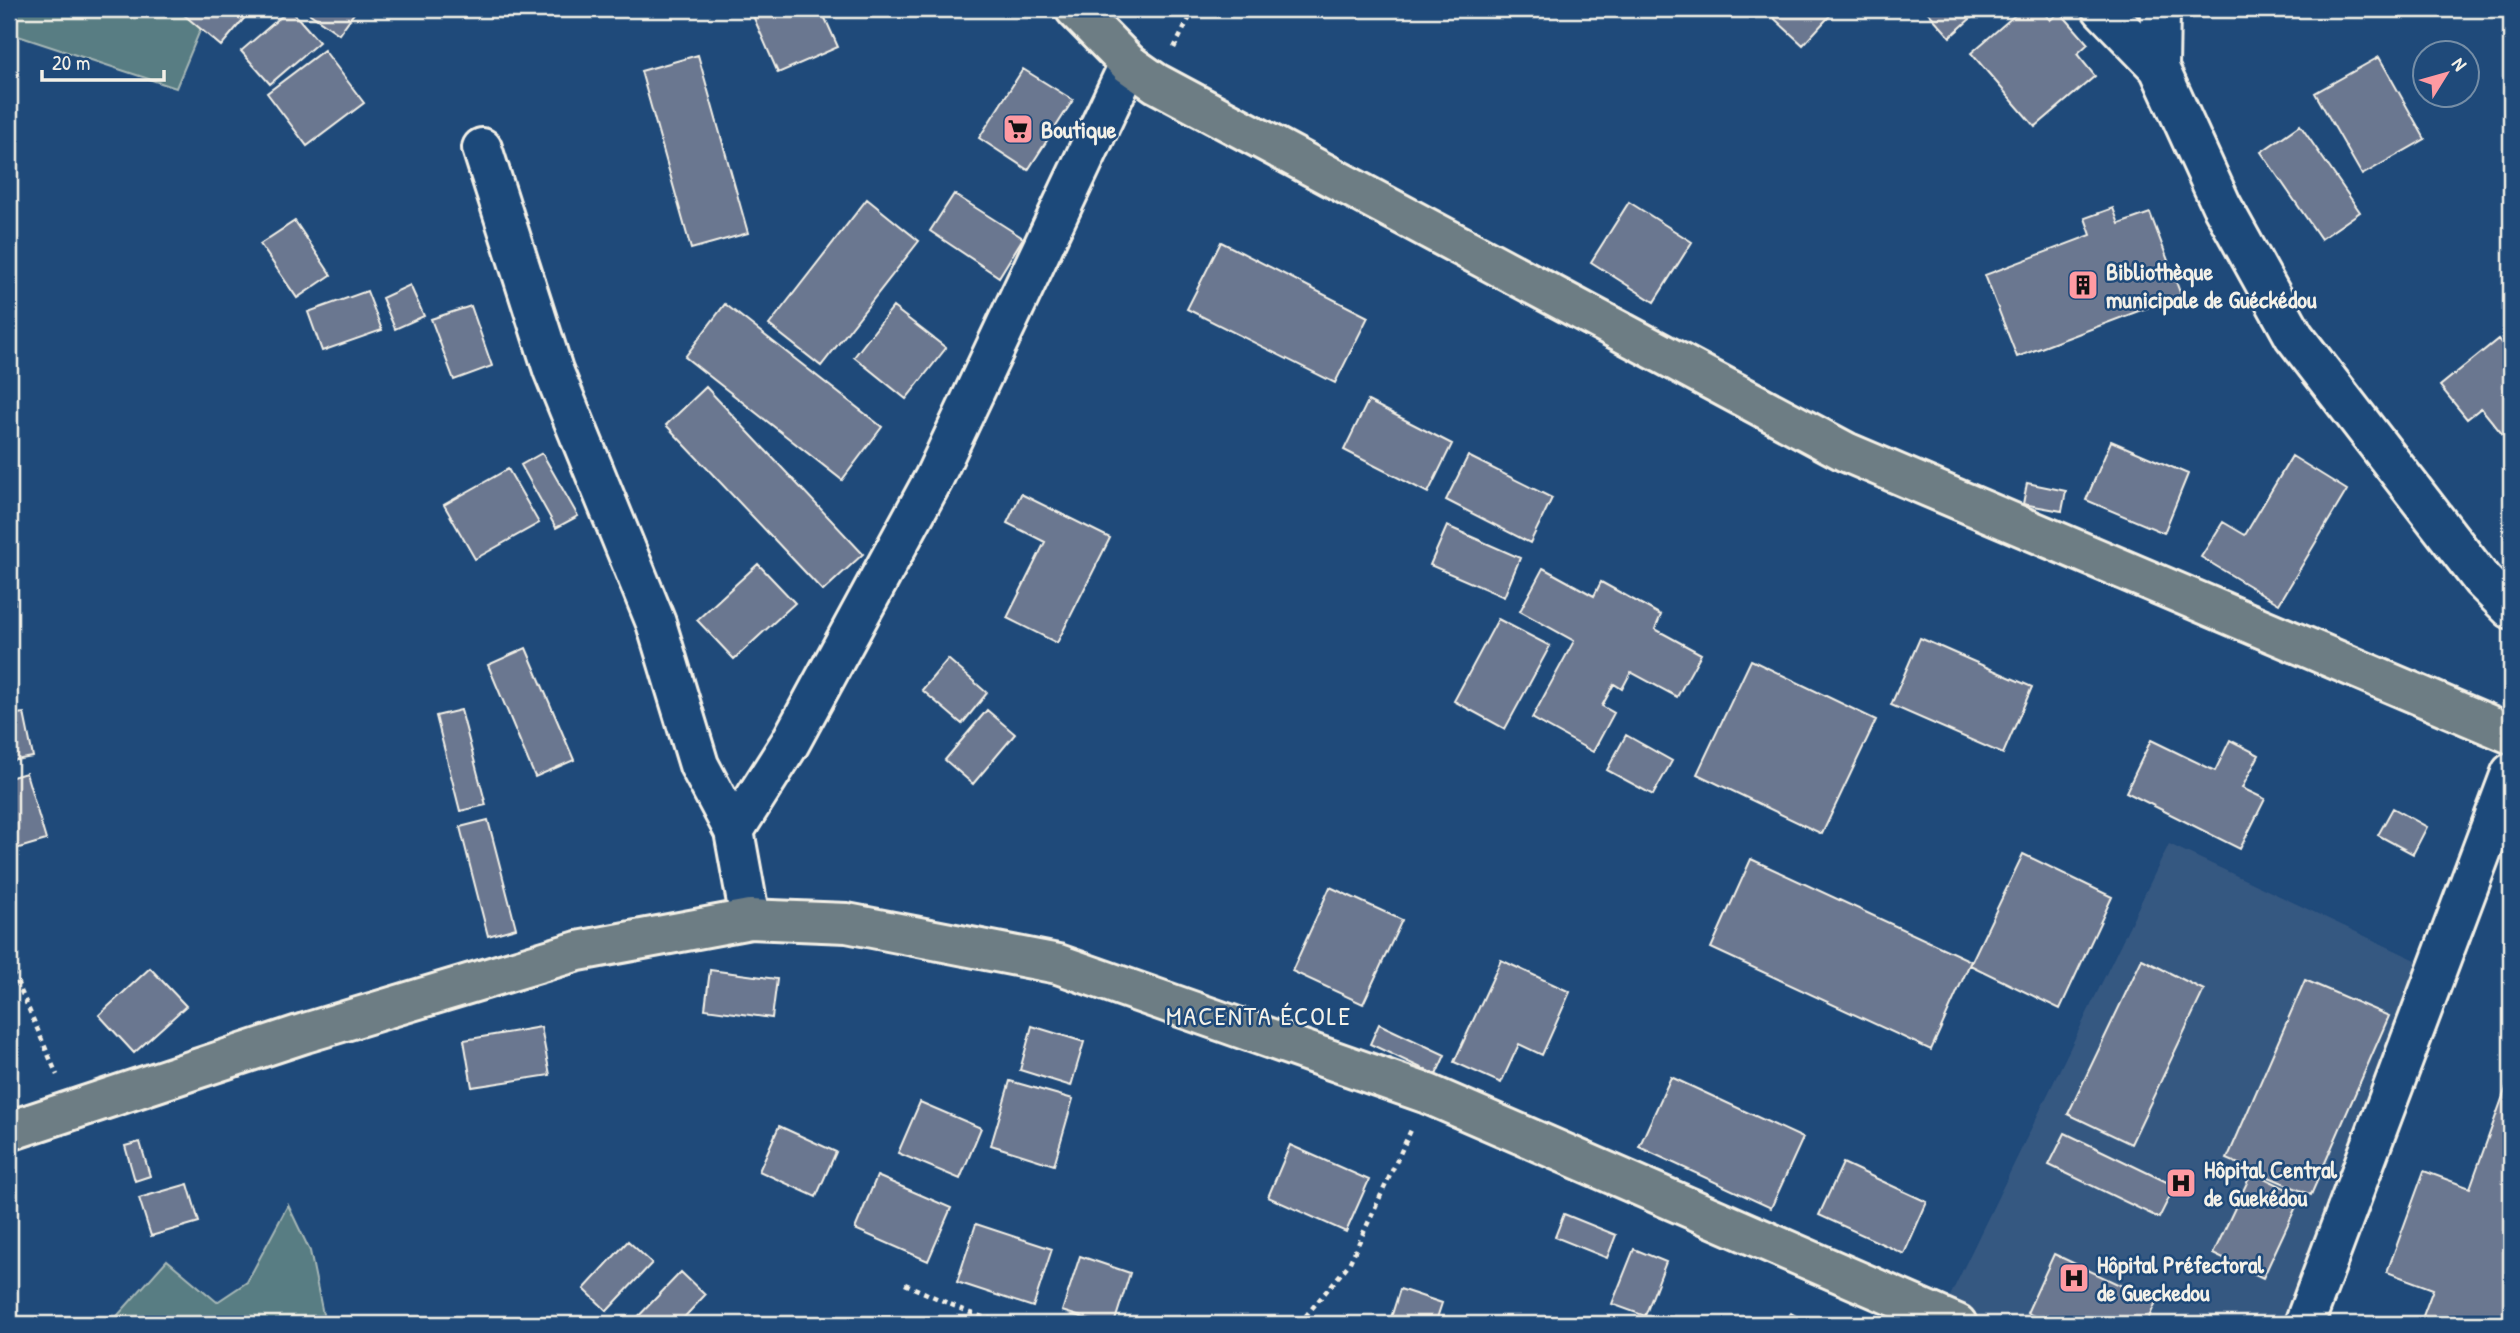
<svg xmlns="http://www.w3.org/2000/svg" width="2520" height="1333" viewBox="0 0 2520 1333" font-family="'Patrick Hand',sans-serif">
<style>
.built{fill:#365881}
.green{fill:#597d83;stroke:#a6b7b6;stroke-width:2}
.building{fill:#6b7790;stroke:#f4f1e8;stroke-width:2}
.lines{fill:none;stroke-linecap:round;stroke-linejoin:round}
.minor-casing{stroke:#f4f1e8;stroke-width:44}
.major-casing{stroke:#f4f1e8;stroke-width:44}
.path{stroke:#f4f1e8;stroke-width:4.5;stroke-dasharray:5 5;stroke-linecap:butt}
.minor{stroke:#1f4a7a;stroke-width:38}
.major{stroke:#6d7d84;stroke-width:38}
.labels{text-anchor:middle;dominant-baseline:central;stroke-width:5;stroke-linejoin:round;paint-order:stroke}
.poi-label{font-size:24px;font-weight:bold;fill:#f4f1e8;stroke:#1f4a7a;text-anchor:start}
.neighbourhood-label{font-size:26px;letter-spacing:2px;fill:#f4f1e8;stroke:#1f4a7a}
</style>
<rect width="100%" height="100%" fill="#1f4a7a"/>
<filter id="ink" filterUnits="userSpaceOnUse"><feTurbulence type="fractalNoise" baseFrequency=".0143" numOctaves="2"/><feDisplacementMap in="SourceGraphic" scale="14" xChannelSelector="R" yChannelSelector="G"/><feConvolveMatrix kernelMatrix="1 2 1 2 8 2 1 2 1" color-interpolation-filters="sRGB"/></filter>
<g filter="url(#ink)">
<path class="built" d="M2169,844L2437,970L2304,1324H1957L1940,1317Z"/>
<path class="green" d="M9,9H209L176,88L9,33Z
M288,1205L310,1251L325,1324H110L167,1260L217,1302L247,1282Z"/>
<path class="building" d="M177,9H252L221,46Z
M290,9L319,42L270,84L241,51Z
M303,9H357L339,34Z
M750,9H821L838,47L778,73Z
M1764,9H1836L1803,45Z
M1925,9H1981L1950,37Z
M2022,9H2041L2050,20L2060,12L2088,44L2077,54L2095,76L2035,127L1971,53Z
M324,50L364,103L307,146L267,93Z
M698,55L748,233L691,249L641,71Z
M2379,57L2425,139L2362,175L2315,93Z
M1023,69L1073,100L1028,170L979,138Z
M2300,125L2360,212L2321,239L2261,152Z
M954,194L1023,238L999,277L930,231Z
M867,199L919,241L821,366L769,325Z
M1629,202L1692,242L1654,302L1591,262Z
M2113,208L2119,224L2150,213L2181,295L2017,357L1985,275L2091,235L2085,218Z
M295,221L331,275L297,298L260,244Z
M1221,242L1368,317L1335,383L1187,309Z
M410,285L424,316L395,329L382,298Z
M367,291L382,330L322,351L308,312Z
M725,304L882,427L842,480L685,357Z
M471,306L492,366L454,380L431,319Z
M893,307L946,348L906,399L854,357Z
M2498,339L2511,355V445L2481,408L2467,419L2440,386Z
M706,387L863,554L823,591L666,425Z
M1368,401L1452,444L1428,493L1344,450Z
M2111,441L2188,474L2164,533L2086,500Z
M542,453L578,516L556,528L521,465Z
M1468,456L1552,498L1530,543L1446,500Z
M2292,456L2347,490L2279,604L2201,557L2223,522L2245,535Z
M508,469L539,523L475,559L444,505Z
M2027,483L2066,491L2062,511L2023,504Z
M1021,494L1110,538L1057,643L1007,618L1045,542L1007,523Z
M1447,526L1520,558L1504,597L1430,565Z
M758,564L795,603L734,659L697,620Z
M1543,568L1594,596L1601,582L1661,615L1655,629L1701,654L1677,697L1631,672L1622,689L1614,684L1602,706L1614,713L1593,752L1532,718L1574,641L1520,611Z
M9,573L15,604L9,605Z
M1498,619L1550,646L1505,729L1454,701Z
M1920,638L2032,687L2003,754L1891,705Z
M526,648L574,760L535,777L488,665Z
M9,657L16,693L9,694Z
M948,659L987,693L962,724L922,690Z
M1751,660L1876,720L1822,834L1697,774Z
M461,710L486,805L460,811L436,716Z
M987,710L1015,734L973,784L945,760Z
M24,713L33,757L9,761V715Z
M1626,735L1672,761L1653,795L1607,770Z
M2151,740L2215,771L2230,740L2259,755L2242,788L2265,799L2240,849L2126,792Z
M26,773L46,840L9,851V778Z
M2393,808L2427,827L2413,854L2378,835Z
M488,820L516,928L488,936L460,827Z
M2023,854L2112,897L2060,1009L1970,965Z
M1751,859L1971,961L1931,1050L1711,948Z
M1330,887L1402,920L1363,1004L1292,971Z
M2142,959L2204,990L2131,1144L2068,1114Z
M1501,960L1570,992L1542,1055L1519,1044L1501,1083L1454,1062Z
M150,968L186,1006L134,1053L99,1015Z
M710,970L777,979L772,1018L705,1009Z
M2305,980L2389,1016L2311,1195L2227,1159Z
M1379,1024L1445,1055L1436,1075L1370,1044Z
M1032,1026L1084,1042L1071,1086L1020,1070Z
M541,1027L550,1075L472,1087L464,1040Z
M1671,1077L1803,1138L1771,1208L1639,1147Z
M1010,1081L1073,1099L1054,1165L991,1145Z
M2507,1085L2511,1087V1324H2443L2423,1316L2433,1289L2387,1272L2424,1171L2470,1188Z
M920,1102L981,1128L960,1179L898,1153Z
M779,1126L836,1152L816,1197L759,1171Z
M2065,1133L2175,1186L2159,1218L2049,1165Z
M140,1142L150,1176L135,1181L125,1146Z
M1290,1145L1369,1180L1346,1232L1268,1197Z
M1843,1163L1927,1202L1904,1254L1819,1215Z
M2252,1172L2301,1196L2263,1278L2213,1254Z
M877,1176L951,1208L928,1261L855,1229Z
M188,1184L199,1222L151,1236L139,1198Z
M1564,1214L1616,1235L1607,1258L1555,1237Z
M976,1224L1052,1249L1033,1307L957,1282Z
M628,1241L652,1263L607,1311L584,1289Z
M1634,1249L1666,1262L1645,1316L1612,1304Z
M2054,1254L2156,1302L2146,1324H2052L2027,1313Z
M1080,1256L1130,1273L1114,1324H1103L1062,1311Z
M681,1272L705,1295L678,1324H631Z
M1400,1289L1442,1303L1435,1324H1389Z
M1791,1313L1810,1324H1784Z"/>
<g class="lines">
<g class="minor-casing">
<path id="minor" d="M2102,9L2159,68
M2160,9L2159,68L2221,204L2294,336L2482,580L2511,609
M482,148L553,370L656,623L699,765L734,831
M750,919L734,831L790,743L934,478L1129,64
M2304,1324L2511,773"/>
</g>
<g class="major-casing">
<path id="major" d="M1075,9L1129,64L1156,83L1846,452L2511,734
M9,1131L305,1033L578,951L750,919L847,923L1058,964L1428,1094L1957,1324"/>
</g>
<path class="path" d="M1174,48L1194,9
M9,963L57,1075
M905,1284L970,1313L1006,1324
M1299,1324L1349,1264L1411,1130"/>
<use href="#minor" class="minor"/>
<use href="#major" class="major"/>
</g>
</g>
<defs>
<g id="supermarket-square" transform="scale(1.575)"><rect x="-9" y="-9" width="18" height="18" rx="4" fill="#ff9aa2" stroke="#1f4a7a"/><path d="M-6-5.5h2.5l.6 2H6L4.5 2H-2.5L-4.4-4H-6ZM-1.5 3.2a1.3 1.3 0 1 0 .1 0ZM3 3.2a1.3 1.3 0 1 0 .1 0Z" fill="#111"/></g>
<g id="building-square" transform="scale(1.575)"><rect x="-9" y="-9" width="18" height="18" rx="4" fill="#ff9aa2" stroke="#1f4a7a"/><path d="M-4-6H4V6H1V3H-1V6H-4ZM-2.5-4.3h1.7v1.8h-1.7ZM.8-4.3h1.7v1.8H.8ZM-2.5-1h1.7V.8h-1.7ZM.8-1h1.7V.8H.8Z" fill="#111"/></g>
<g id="hospital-square" transform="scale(1.575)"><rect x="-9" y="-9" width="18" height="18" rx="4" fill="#ff9aa2" stroke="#1f4a7a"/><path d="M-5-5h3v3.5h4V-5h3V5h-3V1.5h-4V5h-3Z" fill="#111"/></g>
</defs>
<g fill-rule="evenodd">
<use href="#supermarket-square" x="1018" y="129"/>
<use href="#building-square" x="2083" y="285"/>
<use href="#hospital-square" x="2181" y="1183"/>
<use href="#hospital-square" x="2074" y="1278"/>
</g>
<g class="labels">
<g class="poi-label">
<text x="1041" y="129">Boutique</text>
<text x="2106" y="271">Bibliothèque<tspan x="2106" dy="28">municipale de Guéckédou</tspan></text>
<text x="2204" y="1169">Hôpital Central<tspan x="2204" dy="28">de Guekédou</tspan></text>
<text x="2097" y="1264">Hôpital Préfectoral<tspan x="2097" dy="28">de Gueckedou</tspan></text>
</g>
<g class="neighbourhood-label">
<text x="1259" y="1015">MACENTA ÉCOLE</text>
</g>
</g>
<rect width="2520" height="1333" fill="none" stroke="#1f4a7a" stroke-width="35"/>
<rect x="18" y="18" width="2485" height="1298" fill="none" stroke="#f4f1e8" stroke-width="2.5" filter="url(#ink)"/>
<g transform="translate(2446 74) rotate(53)"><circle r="33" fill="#1f4a7a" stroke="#748da6" stroke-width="2"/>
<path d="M0-5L12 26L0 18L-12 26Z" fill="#ff9aa2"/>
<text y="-10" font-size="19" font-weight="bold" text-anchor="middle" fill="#f4f1e8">N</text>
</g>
<path d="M42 70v10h122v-10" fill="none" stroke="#f4f1e8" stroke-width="3.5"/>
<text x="52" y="70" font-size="21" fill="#f4f1e8" stroke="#1f4a7a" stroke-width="5" paint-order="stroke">20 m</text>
</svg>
